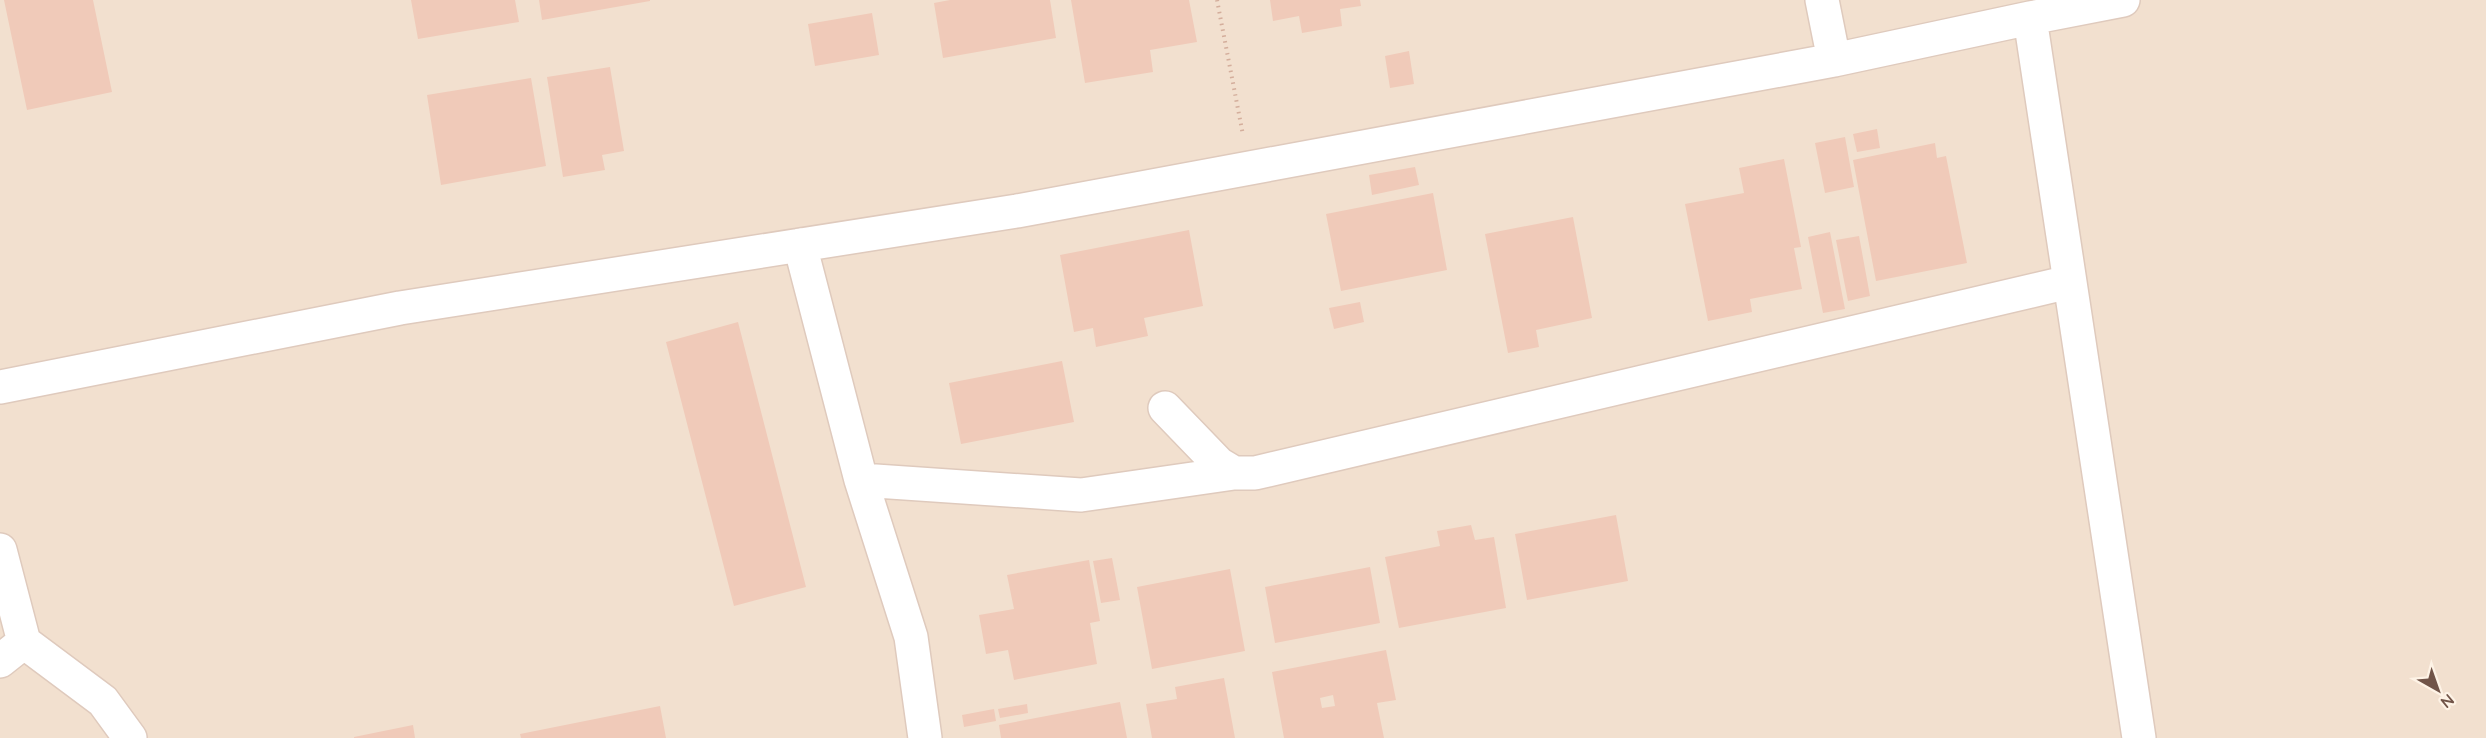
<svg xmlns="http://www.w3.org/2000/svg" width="2486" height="738" viewBox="0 0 2486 738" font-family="Quicksand,sans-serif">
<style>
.residential{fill:#f2e0cf}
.building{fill:#f0cab9;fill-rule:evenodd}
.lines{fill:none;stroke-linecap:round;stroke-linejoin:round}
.minor-casing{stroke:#dfcabd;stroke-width:36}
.path{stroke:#d4ae9c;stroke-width:4;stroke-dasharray:1.5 4.5;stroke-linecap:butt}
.minor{stroke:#fff;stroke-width:33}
</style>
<rect width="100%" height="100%" fill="#fbefe0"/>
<path class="residential" d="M0,0H2486V738H0Z"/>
<path class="building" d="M4,0H93L112,92L27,110Z
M411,0H515L519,22L418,39Z
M539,0H650V1L542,20Z
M950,0H1050L1056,38L943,58L934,3Z
M1071,0H1189L1197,42L1150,50L1153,72L1085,83Z
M1270,0H1360L1361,6L1340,9L1342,26L1302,33L1299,16L1273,21Z
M872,13L879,55L815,66L808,24Z
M1409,51L1414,84L1390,88L1385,56Z
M610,67L624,151L602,155L605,170L563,177L547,77Z
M531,78L546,166L441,185L427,95Z
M1877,129L1880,148L1857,152L1853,134Z
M1845,137L1854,187L1825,193L1815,143Z
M1935,143L1937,158L1946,156L1967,263L1876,281L1853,160Z
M1784,159L1801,247L1794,248L1802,289L1750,299L1752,312L1708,321L1685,204L1744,193L1739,168Z
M1415,167L1419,185L1372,195L1369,175Z
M1433,193L1447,270L1341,291L1326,214Z
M1573,217L1592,318L1536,330L1539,347L1508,353L1485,234Z
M1189,230L1203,306L1144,318L1148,336L1096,347L1093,328L1074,332L1060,255Z
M1830,232L1845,309L1823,313L1808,237Z
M1859,236L1870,296L1848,301L1836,240Z
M1360,302L1364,322L1334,329L1329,308Z
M738,322L806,587L734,606L666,342Z
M1062,361L1074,422L961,444L949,383Z
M1616,515L1628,581L1527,600L1515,534Z
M1471,525L1475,540L1494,537L1506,608L1399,628L1385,557L1440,546L1437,531Z
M1112,558L1120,600L1101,603L1093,561Z
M1089,560L1100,621L1090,623L1097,664L1014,680L1008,650L986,654L979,615L1014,609L1007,575Z
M1370,567L1380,623L1275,643L1265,587Z
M1230,569L1245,651L1152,669L1137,587Z
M1386,650L1396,700L1377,703L1384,738H1284L1272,672ZM1333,695L1335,706L1322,708L1320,698Z
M1224,678L1235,738H1152L1146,704L1177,699L1175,687Z
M1120,702L1127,738H1001L999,725Z
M1027,704L1028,713L1000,718L998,709Z
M660,706L666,738H521L520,734Z
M994,709L996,721L964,727L962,715Z
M413,725L415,738H354V737Z"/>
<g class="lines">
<g class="minor-casing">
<path id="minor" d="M1822,0L1834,60
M2030,18L2139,738
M800,245L861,480L911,637L925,738
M0,387L400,308L1017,211L1834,60L2030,18L2123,0
M1165,408L1219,464L1234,473H1255L2069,282
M861,480L1081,495L1234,473
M0,550L24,642L103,701L130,738
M0,661L24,642"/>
</g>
<path class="path" d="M1217,0L1243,135"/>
<use href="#minor" class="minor"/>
</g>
<g transform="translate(2438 690) rotate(140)" stroke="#fef3e6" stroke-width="4.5" paint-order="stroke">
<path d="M0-4.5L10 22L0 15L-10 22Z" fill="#715448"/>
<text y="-9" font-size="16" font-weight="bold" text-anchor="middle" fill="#715448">N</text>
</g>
</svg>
